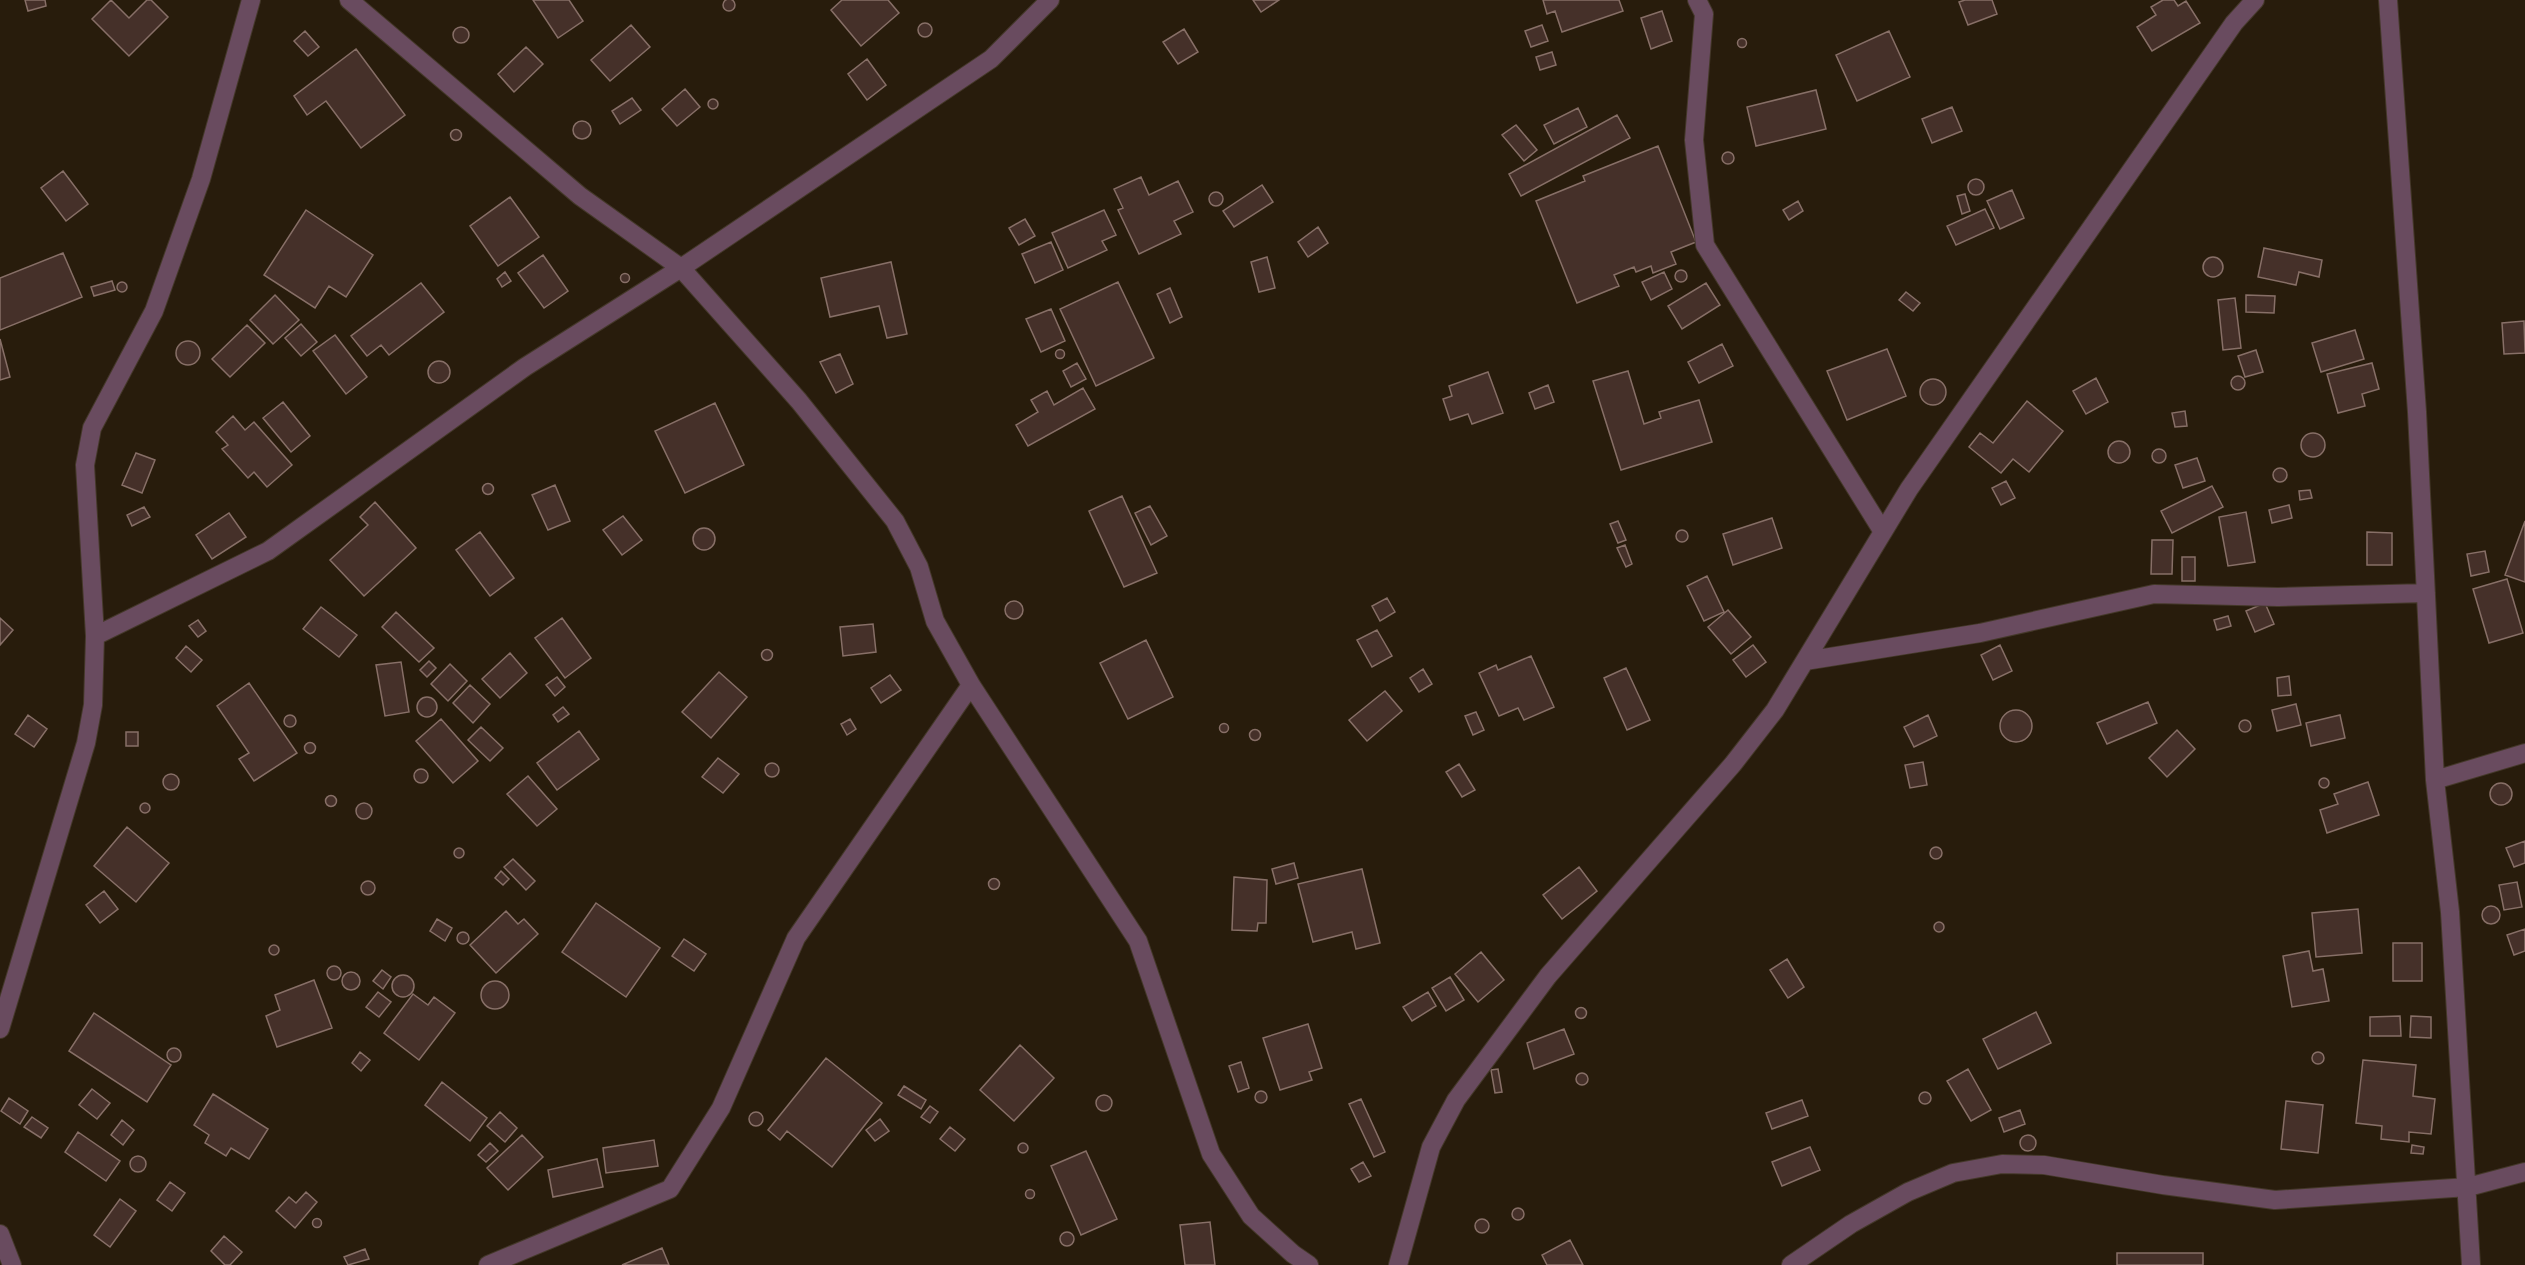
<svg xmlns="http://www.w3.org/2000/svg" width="2525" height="1265" viewBox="0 0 2525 1265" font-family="Rubik,sans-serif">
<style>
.building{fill:#453029;stroke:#876f67;stroke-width:1.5}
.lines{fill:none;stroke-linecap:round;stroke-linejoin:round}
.minor-casing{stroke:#443829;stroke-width:20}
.minor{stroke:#694b5f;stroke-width:18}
</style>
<rect width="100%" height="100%" fill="#281c0c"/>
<path class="building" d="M723 5a6 6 0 1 1 12 0a6 6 0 1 1-12 0Z
M25,0H45L46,6L28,11Z
M111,0L129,18L147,0H151L168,17L129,56L92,19Z
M533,0H569L583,21L558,38Z
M842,0H888L899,13L861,46L831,10Z
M1253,0H1279L1261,12Z
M1543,0H1619L1623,11L1562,32L1555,11L1547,14Z
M1965,0H1992L1997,14L1968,25L1959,2Z
M2163,0H2174L2178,6L2186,1L2200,23L2152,51L2137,27L2156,15L2151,7Z
M1662,11L1672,41L1651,49L1641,18Z
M918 30a7 7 0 1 1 14 0a7 7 0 1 1-14 0Z
M631,25L650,47L610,81L591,60Z
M1542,25L1548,41L1531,47L1525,31Z
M453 35a8 8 0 1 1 16 0a8 8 0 1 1-16 0Z
M1184,29L1198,52L1178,64L1163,42Z
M305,31L319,47L308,56L294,41Z
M1889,31L1910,77L1857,101L1836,55Z
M1737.5 43a4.5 4.5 0 1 1 9 0a4.5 4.5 0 1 1-9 0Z
M526,47L543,64L514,92L498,74Z
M356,49L405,115L361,148L326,101L307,115L294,96Z
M1552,52L1556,65L1540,70L1536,57Z
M867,59L886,85L867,100L848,74Z
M685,89L700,107L677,126L662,109Z
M1816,90L1826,129L1756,146L1747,107Z
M632,98L641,110L620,124L612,111Z
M708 104a5 5 0 1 1 10 0a5 5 0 1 1-10 0Z
M1952,107L1962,131L1932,143L1922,119Z
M1578,108L1587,127L1554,144L1544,125Z
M1617,115L1630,138L1521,196L1509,174Z
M573 130a9 9 0 1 1 18 0a9 9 0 1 1-18 0Z
M1516,125L1537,150L1524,161L1502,135Z
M450.5 135a5.5 5.5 0 1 1 11 0a5.5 5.5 0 1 1-11 0Z
M1658,146L1696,242L1671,252L1676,264L1653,273L1651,266L1636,272L1634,267L1614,275L1619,286L1577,303L1536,201L1585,181L1583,176Z
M1722 158a6 6 0 1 1 12 0a6 6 0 1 1-12 0Z
M63,171L88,204L66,221L41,188Z
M1141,177L1149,195L1178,181L1193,212L1174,221L1181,234L1139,254L1118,210L1123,208L1114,189Z
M1968 187a8 8 0 1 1 16 0a8 8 0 1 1-16 0Z
M1262,185L1273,202L1234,227L1223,211Z
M2012,190L2024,218L2000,229L1987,201Z
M1209 199a7 7 0 1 1 14 0a7 7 0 1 1-14 0Z
M1965,194L1970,211L1962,214L1957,196Z
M510,197L539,237L498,266L470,226Z
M1798,201L1803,211L1789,220L1783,210Z
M1985,209L1994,228L1956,245L1947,226Z
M306,210L373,255L346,297L329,286L315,308L264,275Z
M1104,210L1116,235L1102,241L1107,250L1068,268L1052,233Z
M1025,219L1035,236L1019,245L1009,228Z
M1318,227L1328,243L1308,257L1298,242Z
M1051,242L1063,270L1035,283L1022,254Z
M2264,248L2322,260L2319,277L2299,272L2296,285L2258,277Z
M63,253L82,297L0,330V278Z
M543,255L568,291L544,308L518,273Z
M1267,257L1275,288L1259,292L1251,262Z
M2203 267a10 10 0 1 1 20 0a10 10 0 1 1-20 0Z
M891,262L907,334L887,338L879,306L830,317L821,278Z
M1675 276a6 6 0 1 1 12 0a6 6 0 1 1-12 0Z
M505,272L511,281L502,287L497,279Z
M1664,272L1672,289L1651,300L1642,282Z
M620.5 278a4.5 4.5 0 1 1 9 0a4.5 4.5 0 1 1-9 0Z
M112,281L115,290L94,296L91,287Z
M117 287a5 5 0 1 1 10 0a5 5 0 1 1-10 0Z
M1118,282L1154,358L1096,386L1060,309Z
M421,283L444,312L389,355L381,345L367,356L351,336Z
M1706,283L1720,305L1682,329L1668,306Z
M1170,288L1182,317L1170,323L1157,294Z
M1906,292L1920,303L1913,311L1899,300Z
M275,295L299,320L273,344L250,320Z
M2246,295L2275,296L2274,313L2246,312Z
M2235,298L2241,348L2223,350L2218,300Z
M1051,309L1065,341L1041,352L1026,319Z
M2524,321L2525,353L2504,354L2502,323Z
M301,324L317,342L301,356L285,338Z
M247,325L265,343L230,377L212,359Z
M2355,330L2364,359L2321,372L2312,343Z
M335,335L367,377L346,394L313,351Z
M0,339L10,377L0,380Z
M176 353a12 12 0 1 1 24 0a12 12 0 1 1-24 0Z
M1722,344L1733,366L1699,383L1688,362Z
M1887,349L1906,396L1847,420L1827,371Z
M1055.5 354a4.5 4.5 0 1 1 9 0a4.5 4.5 0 1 1-9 0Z
M2256,350L2263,372L2245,377L2238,356Z
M840,354L853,384L836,393L820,362Z
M428 372a11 11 0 1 1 22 0a11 11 0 1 1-22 0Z
M1077,363L1086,379L1071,387L1063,371Z
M2372,363L2379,389L2362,394L2365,406L2338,413L2327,374Z
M1628,371L1644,424L1661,418L1659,412L1699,400L1712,442L1621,470L1593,381Z
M1488,372L1503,413L1472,424L1468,414L1450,420L1443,399L1452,396L1449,386Z
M2231 383a7 7 0 1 1 14 0a7 7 0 1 1-14 0Z
M2096,378L2108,402L2086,414L2073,391Z
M1920 392a13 13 0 1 1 26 0a13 13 0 1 1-26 0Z
M1548,385L1554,402L1535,409L1529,393Z
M1083,388L1095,409L1028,446L1016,425L1038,412L1031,400L1047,391L1054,405Z
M2027,401L2063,431L2029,472L2013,459L2001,473L1969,447L1980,433L1993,443Z
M283,402L310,436L291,452L263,418Z
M715,403L744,465L685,493L655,431Z
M2185,411L2187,426L2175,427L2172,413Z
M233,416L245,430L254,422L292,465L267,487L254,472L248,478L222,449L228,445L216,432Z
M2301 445a12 12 0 1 1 24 0a12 12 0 1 1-24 0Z
M2108 452a11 11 0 1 1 22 0a11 11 0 1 1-22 0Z
M2152 456a7 7 0 1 1 14 0a7 7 0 1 1-14 0Z
M136,453L155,460L142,493L122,485Z
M2197,458L2205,481L2183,488L2175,465Z
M2273 475a7 7 0 1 1 14 0a7 7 0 1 1-14 0Z
M2006,481L2015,498L2001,505L1992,488Z
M482.5 489a5.5 5.5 0 1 1 11 0a5.5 5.5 0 1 1-11 0Z
M555,485L570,521L548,530L532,495Z
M2212,486L2223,507L2172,533L2161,511Z
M2310,490L2312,498L2300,500L2299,491Z
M1122,496L1157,573L1124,587L1089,511Z
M375,502L416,548L364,596L330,560L368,525L360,517Z
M2289,505L2292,518L2272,523L2269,510Z
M1150,506L1167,536L1151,545L1135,513Z
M144,507L150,517L132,526L127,515Z
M2246,512L2255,562L2228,566L2219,517Z
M229,513L246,537L212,559L196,535Z
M623,516L642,540L622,555L603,530Z
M1772,518L1782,548L1733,565L1723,534Z
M1618,521L1626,540L1618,543L1610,524Z
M2525,521V582L2505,575Z
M693 539a11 11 0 1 1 22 0a11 11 0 1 1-22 0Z
M1676 536a6 6 0 1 1 12 0a6 6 0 1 1-12 0Z
M480,532L514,578L490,596L456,550Z
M2367,532L2392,533V565H2367Z
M2152,540H2173L2172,574H2151Z
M1625,545L1632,564L1626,567L1617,548Z
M2485,551L2489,572L2471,576L2467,554Z
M2182,557H2195V581H2182Z
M1707,576L1724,612L1704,621L1687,586Z
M2507,579L2523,633L2489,643L2473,589Z
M1387,598L1395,612L1380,621L1372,606Z
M1005 610a9 9 0 1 1 18 0a9 9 0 1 1-18 0Z
M2265,603L2274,624L2255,632L2246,611Z
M321,607L357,635L339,657L303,629Z
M1728,610L1751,637L1731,654L1708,627Z
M396,612L434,648L419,662L382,627Z
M2228,616L2231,626L2217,630L2214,620Z
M0,618L13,630L0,645Z
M562,618L591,658L565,678L535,638Z
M198,620L206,631L198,637L189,626Z
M873,624L876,652L843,656L840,627Z
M1377,630L1392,656L1372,667L1357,640Z
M1146,640L1173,697L1128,719L1100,663Z
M1753,645L1766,662L1746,677L1733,660Z
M2000,645L2012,671L1993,680L1981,655Z
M186,646L202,660L191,672L176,658Z
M761.5 655a5.5 5.5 0 1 1 11 0a5.5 5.5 0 1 1-11 0Z
M510,653L527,673L500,698L482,679Z
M1531,656L1554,707L1524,720L1518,708L1499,716L1479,673L1496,665L1498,670Z
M429,661L436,668L427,677L420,670Z
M401,662L409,712L385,716L376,665Z
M450,664L467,681L448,701L431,684Z
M1626,668L1650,720L1627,730L1604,678Z
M1423,669L1432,684L1419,692L1410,678Z
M719,672L747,697L711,738L682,712Z
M890,675L901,690L881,703L871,688Z
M2289,676L2291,695L2278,696L2277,678Z
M557,677L565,687L555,696L546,685Z
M249,683L297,753L254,781L239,759L249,753L217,706Z
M470,685L490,704L473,723L453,703Z
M1385,691L1402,711L1367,741L1349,720Z
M417 707a10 10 0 1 1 20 0a10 10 0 1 1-20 0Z
M2148,702L2157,723L2107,744L2097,723Z
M2296,704L2301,725L2277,731L2272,710Z
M563,707L569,714L558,722L553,715Z
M2000 726a16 16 0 1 1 32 0a16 16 0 1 1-32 0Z
M1476,712L1484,730L1473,735L1465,716Z
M28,715L47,729L34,747L15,734Z
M1928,715L1937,736L1914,747L1904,727Z
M2340,715L2345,738L2311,746L2306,723Z
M284 721a6 6 0 1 1 12 0a6 6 0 1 1-12 0Z
M441,719L478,761L453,783L416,741Z
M850,719L856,729L847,735L841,724Z
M2239 726a6 6 0 1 1 12 0a6 6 0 1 1-12 0Z
M1219.5 728a4.5 4.5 0 1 1 9 0a4.5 4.5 0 1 1-9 0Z
M481,727L503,748L490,761L468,740Z
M1249.5 735a5.5 5.5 0 1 1 11 0a5.5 5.5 0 1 1-11 0Z
M2177,730L2195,749L2167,777L2149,758Z
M579,731L599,759L557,790L537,763Z
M126,732H138V746H126Z
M304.5 748a5.5 5.5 0 1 1 11 0a5.5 5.5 0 1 1-11 0Z
M718,758L739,774L723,793L702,777Z
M1923,762L1927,785L1910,788L1905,765Z
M765 770a7 7 0 1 1 14 0a7 7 0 1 1-14 0Z
M1459,764L1475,790L1462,797L1446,772Z
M414 776a7 7 0 1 1 14 0a7 7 0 1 1-14 0Z
M163 782a8 8 0 1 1 16 0a8 8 0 1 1-16 0Z
M528,776L557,809L537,826L507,794Z
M2319 783a5 5 0 1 1 10 0a5 5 0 1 1-10 0Z
M2368,782L2379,815L2327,833L2320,810L2338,804L2334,794Z
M2490 794a11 11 0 1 1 22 0a11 11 0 1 1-22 0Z
M325.5 801a5.5 5.5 0 1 1 11 0a5.5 5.5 0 1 1-11 0Z
M140 808a5 5 0 1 1 10 0a5 5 0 1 1-10 0Z
M356 811a8 8 0 1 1 16 0a8 8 0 1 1-16 0Z
M127,827L169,863L136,902L94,866Z
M2525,841V863L2514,867L2506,848Z
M1930 853a6 6 0 1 1 12 0a6 6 0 1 1-12 0Z
M454 853a5 5 0 1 1 10 0a5 5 0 1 1-10 0Z
M513,859L535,881L526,890L504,867Z
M1294,863L1298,878L1276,884L1272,869Z
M1579,867L1597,891L1562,919L1543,895Z
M1362,869L1380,943L1356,949L1352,932L1313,942L1298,884Z
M501,871L509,879L503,885L495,878Z
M1234,877L1267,880L1266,923H1258L1257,931L1232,930Z
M988.5 884a5.5 5.5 0 1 1 11 0a5.5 5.5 0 1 1-11 0Z
M361 888a7 7 0 1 1 14 0a7 7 0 1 1-14 0Z
M2517,882L2522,907L2504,910L2499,885Z
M104,891L118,909L100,923L86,905Z
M596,903L660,948L626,997L562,952Z
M2482 915a9 9 0 1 1 18 0a9 9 0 1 1-18 0Z
M2358,909L2362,953L2316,957L2312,913Z
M506,911L518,924L524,919L538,934L496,973L470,945Z
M437,919L452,928L445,941L430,931Z
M1934 927a5 5 0 1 1 10 0a5 5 0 1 1-10 0Z
M2525,929V951L2514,955L2507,935Z
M457 938a6 6 0 1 1 12 0a6 6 0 1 1-12 0Z
M684,939L706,954L694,971L672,956Z
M2393,943H2422V981H2393Z
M269 950a5 5 0 1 1 10 0a5 5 0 1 1-10 0Z
M2309,951L2313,971L2323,969L2329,1001L2292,1007L2283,956Z
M1481,952L1504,980L1478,1002L1455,974Z
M1787,959L1804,987L1788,998L1770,970Z
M327 973a7 7 0 1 1 14 0a7 7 0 1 1-14 0Z
M382,970L391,977L383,989L373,981Z
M342 981a9 9 0 1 1 18 0a9 9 0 1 1-18 0Z
M392 986a11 11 0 1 1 22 0a11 11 0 1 1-22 0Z
M1450,977L1464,1000L1446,1011L1432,988Z
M314,980L332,1028L277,1047L266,1016L280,1010L275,995Z
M481 995a14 14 0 1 1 28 0a14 14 0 1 1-28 0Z
M378,992L391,1002L379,1017L366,1007Z
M1428,992L1436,1006L1412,1021L1403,1007Z
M413,994L428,1005L434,997L455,1013L419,1060L384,1033Z
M1575.5 1013a5.5 5.5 0 1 1 11 0a5.5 5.5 0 1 1-11 0Z
M2036,1012L2051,1043L1998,1069L1983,1039Z
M94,1013L171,1065L147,1102L69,1051Z
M2400,1016L2401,1036H2370V1017Z
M2411,1016L2431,1017V1038L2410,1037Z
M1308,1024L1322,1068L1309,1072L1312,1080L1280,1090L1263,1038Z
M1564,1029L1574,1054L1534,1069L1527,1043Z
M1020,1045L1054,1078L1014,1121L980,1090Z
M167 1055a7 7 0 1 1 14 0a7 7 0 1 1-14 0Z
M2312 1058a6 6 0 1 1 12 0a6 6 0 1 1-12 0Z
M360,1052L370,1060L361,1071L352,1063Z
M826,1058L882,1103L832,1167L787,1131L780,1140L768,1130Z
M2363,1060L2416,1065L2413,1096L2435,1099L2431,1134L2409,1132V1142L2381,1139L2382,1126L2356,1123Z
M1241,1062L1249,1088L1238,1092L1229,1066Z
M1498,1069L1502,1092L1495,1093L1491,1070Z
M1968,1069L1991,1110L1971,1121L1947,1081Z
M1576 1079a6 6 0 1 1 12 0a6 6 0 1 1-12 0Z
M442,1082L487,1118L470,1141L425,1105Z
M904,1086L926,1100L921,1109L898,1095Z
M92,1089L110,1103L97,1119L79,1105Z
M1255 1097a6 6 0 1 1 12 0a6 6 0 1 1-12 0Z
M1919 1098a6 6 0 1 1 12 0a6 6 0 1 1-12 0Z
M213,1094L268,1129L249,1159L231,1148L226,1156L205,1143L209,1135L194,1125Z
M1096 1103a8 8 0 1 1 16 0a8 8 0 1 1-16 0Z
M9,1098L28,1111L20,1124L1,1111Z
M1361,1099L1385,1152L1374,1157L1349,1104Z
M1802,1100L1808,1116L1772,1129L1766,1113Z
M2286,1101L2323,1105L2318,1153L2281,1149Z
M930,1106L938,1112L930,1123L921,1117Z
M2020,1110L2025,1124L2004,1132L1999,1118Z
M749 1119a7 7 0 1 1 14 0a7 7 0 1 1-14 0Z
M500,1112L517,1128L505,1142L487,1126Z
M32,1117L48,1128L41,1138L24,1127Z
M880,1119L889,1131L875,1141L866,1130Z
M122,1120L134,1130L123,1145L111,1135Z
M950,1127L965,1139L955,1151L940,1139Z
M78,1132L120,1161L106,1181L65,1152Z
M2020 1143a8 8 0 1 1 16 0a8 8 0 1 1-16 0Z
M522,1135L543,1157L508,1190L487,1168Z
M654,1140L658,1166L606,1173L603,1148Z
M490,1143L498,1151L486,1162L478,1155Z
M1018 1148a5 5 0 1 1 10 0a5 5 0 1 1-10 0Z
M2412,1145L2424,1147L2423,1154L2411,1153Z
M1810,1147L1820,1170L1782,1186L1772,1162Z
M1086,1151L1117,1219L1081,1235L1051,1166Z
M130 1164a8 8 0 1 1 16 0a8 8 0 1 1-16 0Z
M597,1159L603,1187L553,1197L548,1170Z
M1363,1162L1371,1176L1359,1182L1351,1169Z
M170,1182L185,1193L172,1211L157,1200Z
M1025.5 1194a4.5 4.5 0 1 1 9 0a4.5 4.5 0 1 1-9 0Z
M306,1192L317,1202L295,1228L276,1211L289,1197L296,1203Z
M120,1199L136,1211L110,1247L94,1235Z
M1512 1214a6 6 0 1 1 12 0a6 6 0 1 1-12 0Z
M312.5 1223a4.5 4.5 0 1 1 9 0a4.5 4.5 0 1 1-9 0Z
M1475 1226a7 7 0 1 1 14 0a7 7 0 1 1-14 0Z
M1210,1222L1215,1265H1185L1180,1225Z
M1060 1239a7 7 0 1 1 14 0a7 7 0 1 1-14 0Z
M224,1236L242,1252L230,1265H225L211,1251Z
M1570,1240L1583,1265H1547L1542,1255Z
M662,1248L669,1265H622Z
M365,1249L369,1259L348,1265L344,1257Z
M2117,1253H2203V1265H2117Z"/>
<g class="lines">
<g class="minor-casing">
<path id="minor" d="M349,0L580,196L681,268L799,401L895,521L919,567L935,621L971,685L1138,941L1211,1154L1251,1216L1293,1254L1309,1265
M1697,0L1704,14L1694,140L1705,245L1883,532
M2388,0L2417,412L2435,780L2450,912L2471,1265
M95,636L268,551L525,367L681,268L991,59L1050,0
M1805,661L1980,633L2154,594L2278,597L2426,593
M2435,780L2525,753
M0,1029L86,743L93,705L95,636L85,465L92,428L154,311L201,179L251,0
M0,1234L12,1265
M488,1265L670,1189L721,1108L796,938L971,685
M1398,1265L1431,1147L1456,1100L1548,976L1733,764L1775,710L1909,489L2234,23L2255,0
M1791,1265L1851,1224L1908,1192L1953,1173L2002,1164L2044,1165L2163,1185L2275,1200L2468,1187L2525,1172"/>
</g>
<use href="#minor" class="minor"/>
</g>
</svg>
